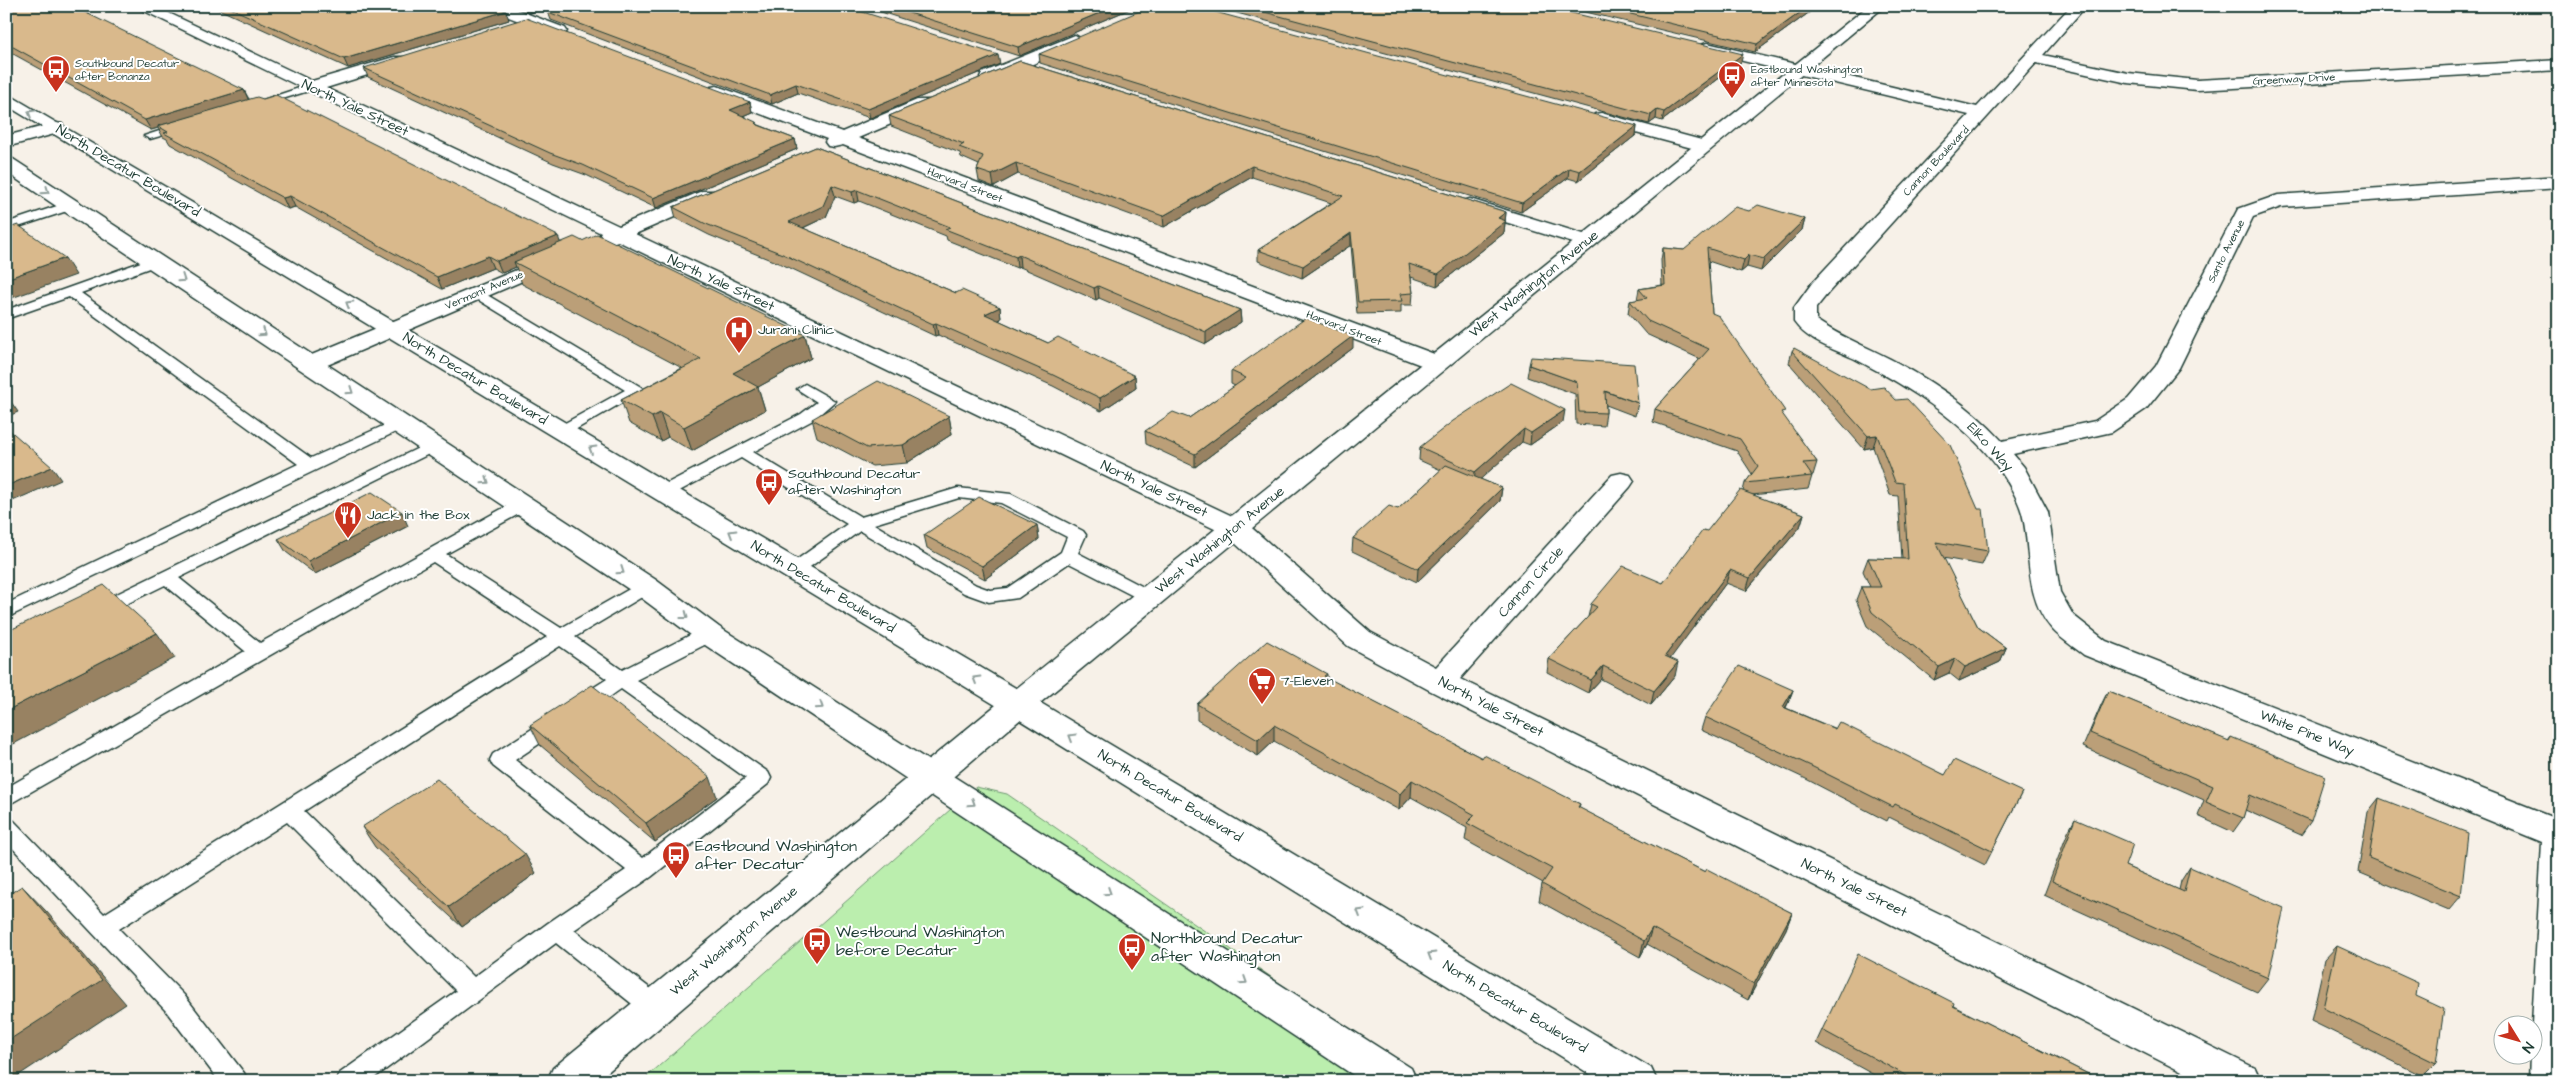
<svg xmlns="http://www.w3.org/2000/svg" width="2565" height="1087" viewBox="0 0 2565 1087" font-family="'Architects Daughter',sans-serif">
<style>
.green{fill:#bbeeae;stroke:#6d9671}
.lines{fill:none;stroke-linecap:round;stroke-linejoin:round}
.service-casing{stroke:#1f3d34;stroke-width:3}
.minor-casing{stroke:#1f3d34;stroke-width:3}
.tertiary-casing{stroke:#1f3d34;stroke-width:3}
.secondary-casing{stroke:#1f3d34;stroke-width:3}
.primary-casing{stroke:#1f3d34;stroke-width:3}
.service{fill:#fff;fill-rule:evenodd}
.minor{fill:#fff;fill-rule:evenodd}
.tertiary{fill:#fff;fill-rule:evenodd}
.secondary{fill:#fff;fill-rule:evenodd}
.primary{fill:#fff;fill-rule:evenodd}
.wall{fill:#bb9f78;stroke:#1f3d34}
.shaded-wall{fill:#988262;stroke:#1f3d34}
.building{fill:#d9b98c;stroke:#1f3d34}
.oneway{stroke:#8f9e9a}
.labels{text-anchor:middle;dominant-baseline:central;stroke-width:4;stroke-linejoin:round;paint-order:stroke}
.far-poi-label{font-size:11px;fill:#1f3d34;stroke:#fff;text-anchor:start}
.far-street-label{font-size:11px;fill:#1f3d34;stroke:#fff}
.street-label{font-size:14px;fill:#1f3d34;stroke:#fff}
.poi-label{font-size:14px;fill:#1f3d34;stroke:#fff;text-anchor:start}
.near-poi-label{font-size:16px;fill:#1f3d34;stroke:#fff;text-anchor:start}
</style>
<rect width="100%" height="100%" fill="#f7f1e8"/>
<filter id="ink" filterUnits="userSpaceOnUse"><feTurbulence type="fractalNoise" baseFrequency=".02" numOctaves="2"/><feDisplacementMap in="SourceGraphic" scale="10" xChannelSelector="R" yChannelSelector="G"/><feConvolveMatrix kernelMatrix="1 2 1 2 8 2 1 2 1" color-interpolation-filters="sRGB"/></filter>
<g filter="url(#ink)">
<path class="green" d="M976,787L1007,794L1421,1081H642Z"/>
<g class="lines">
<g class="service-casing">
<path id="service" d="M311,84L315,85V89L256,107L251,104Z
M184,123L188,124V128L150,139L144,136Z
M69,202L73,203L75,206L73,209L6,231V223Z
M155,257L162,261L160,264L81,293L311,458L394,421H406L408,424L406,427L6,618V604L298,464L69,297L6,319V310Z
M477,289L641,387L644,390L568,434H556L554,431L556,428L625,390L472,296L470,293Z
M805,384L835,401L813,420L753,452L861,517L958,488L1011,494L1083,531L1086,535L1078,553L1155,593L1158,597L1155,601L1149,603L1143,601L1069,563L1018,598L989,602L964,593L860,531L800,574H788L785,570L788,566L847,524L741,458L670,496H658L656,492L658,488L801,414L817,402L797,389ZM959,498L1001,503L1067,537L1061,552L1008,588L990,590L976,585L874,524Z
M433,441L439,443L441,446L439,449L179,578L260,643L516,501H528L530,505L528,509L446,554L561,628L640,583H652L655,587L652,591L575,637L622,670L702,629L709,627L716,629L718,634L716,639L636,680L768,772L771,778L768,784L651,877L574,930L664,999L667,1007L664,1015L655,1018L646,1015L556,943L370,1081H336L340,1073L456,991L287,822L119,929L184,995L244,1073L248,1081H219L166,1011L6,841V818L14,821L104,914L547,637L433,562L6,806V788L245,651L165,585L106,614L99,616L92,614L90,610L92,606ZM560,646L607,679L574,700L571,705L574,710C590,715 608,697 621,689L746,778L643,858L515,760L563,728L566,723L563,718L556,716L549,718L493,754L490,760L493,766L626,870L548,923L474,977L304,811Z"/>
</g>
<g class="minor-casing">
<path id="minor" d="M134,6H154L312,81L394,57H406L408,60L406,63L326,88L619,226L702,191H716L719,195L716,199L635,234L1245,522L1370,632L1436,667L1612,475L1621,473L1630,475L1634,481L1630,487L1460,679L2255,1068L2261,1081H2200L1429,690L1348,646L1225,534L618,241L608,244L601,242L598,238L601,233Z
M486,6H507L565,28L567,31L565,34H553L488,9Z
M2071,6H2086L2043,55L2128,73L2197,80L2559,60V70L2197,90L2128,83L2036,63L1828,293L1816,308V320C1835,333 1849,339 1870,349C1917,371 1967,402 2002,441L2095,421L2128,399L2156,366L2238,209L2278,195L2559,176V188L2281,207L2253,217L2179,368L2146,409L2112,432L2013,454L2024,467L2048,512L2060,592L2073,615L2106,641L2559,819V1081H2529L2530,1054H2532V1024L2542,842L2084,655C2074,647 2061,639 2052,629C2023,596 2032,552 2022,513C2018,499 2007,480 1999,469C1964,421 1907,386 1855,359C1834,349 1808,342 1794,322V308L1812,283L1969,115L1701,51L1699,48L1701,45L1707,43L1977,107Z
M1075,35L1083,40L1081,43L994,81L988,82L980,77L982,73Z
M717,86L842,132L917,100H929L932,104L929,108L858,138L1445,358L1449,363L1445,368L1437,370L1429,368L843,145L834,147L828,146L825,142L827,139L711,95L709,91L711,87Z
M1601,113L1709,142L1712,146L1709,150L1703,151L1595,122L1592,118L1595,114Z
M1470,199L1593,237L1596,241L1593,245L1586,247L1463,209L1460,205L1463,201Z
M555,254L562,256L565,260L562,264L318,369L310,371L302,369L298,364L302,359Z"/>
</g>
<g class="tertiary-casing">
<path id="tertiary" d="M56,123L62,124L65,128L62,132L6,147V136Z"/>
</g>
<g class="secondary-casing">
<path id="secondary" d="M1868,6H1885L1029,712L597,1081H547L553,1068L1007,696Z"/>
</g>
<g class="primary-casing">
<path id="primary" d="M6,93L1029,696L1651,1068L1657,1081H1601L1007,712L6,105Z
M6,157L13,159L656,580L719,627L1411,1068L1417,1081H1362L699,641L636,594L62,210L6,172Z"/>
</g>
<use href="#service" class="service"/>
<use href="#minor" class="minor"/>
<use href="#tertiary" class="tertiary"/>
<use href="#secondary" class="secondary"/>
<use href="#primary" class="primary"/>
</g>
<path class="wall" d="M6,6L244,90L249,99L560,242L582,241L805,335L811,358L758,387L765,410L692,451L668,437L661,441L629,423L621,400L682,368L522,284L516,267L502,273L493,268L442,289L295,207L288,209L170,144L167,139L163,137L158,128L151,130L6,50Z
M212,6H494L509,20L348,68Z
M513,6H551L530,13Z
M862,6H1137L1019,56Z
M1211,6H1543L1741,62L1662,121L1656,119L1649,124Z
M1560,6H1818L1755,52Z
M548,12L1000,64L870,118L798,93L772,104L551,20Z
M1039,54L1637,126L1636,135L1578,181L1568,178L1521,212L1040,63Z
M1020,61L1506,212L1504,233L1437,286L1411,277L1413,293L1412,305H1401V313L1357,314L1351,245L1302,278L1258,261V250L1331,203L1252,177L1164,227L1018,174L994,187L979,181L977,170L979,165L961,157L960,153L891,126L889,116Z
M364,68L750,102L752,112L743,116L759,125L795,139L797,149L656,208L586,175L553,163L368,77Z
M816,147L1240,310L1241,322L1206,344L1099,298L1096,300L1020,267L1017,268L947,240L946,236L859,201L854,203L835,196L826,217L803,228L956,293L1000,307L1001,319L998,320L1048,343L1135,376L1136,388L1101,411L1053,386L938,335L935,336L788,267L709,235L676,218L673,207Z
M1749,211L1805,219L1802,230L1761,271L1747,267L1741,272L1708,261L1712,313L1783,416L1817,462L1813,475H1812V476L1808,489L1752,495L1804,514L1800,527L1746,591L1726,583L1670,658L1675,676L1651,705L1601,679L1588,693L1547,672L1549,659L1588,617L1591,604L1663,583L1743,491L1745,483L1752,474L1737,451L1653,422L1655,409L1700,359L1646,334L1628,313L1630,301L1637,300L1639,289L1662,285L1661,260L1663,248L1684,250Z
M1353,348L1195,467L1146,444L1145,431L1189,418L1235,386L1231,384V371Z
M1794,348L1988,551L1982,565L1943,558L1978,627L2006,648L2000,662L1959,681L1949,673L1934,680L1867,626L1856,600L1861,587H1870L1863,571L1868,558L1902,559L1898,496L1890,495L1873,447L1864,449L1789,363L1792,351Z
M1529,365L1638,403L1635,416L1606,405V413L1604,426L1576,424L1575,394L1527,377Z
M949,416L952,434L907,463L872,466L817,437L812,419Z
M1563,422L1530,445L1522,442L1480,479L1502,488L1500,501L1417,582L1352,551L1353,538L1398,509L1441,470L1419,460L1420,447Z
M1037,525L1039,539L985,579L927,548L924,535Z
M408,526L315,574L286,552L278,539Z
M1327,674V678L1482,758L1580,804L1579,808L1705,872L1792,913L1786,929L1748,1000L1647,944L1640,957L1539,901L1542,884L1543,883L1465,840L1467,828L1411,797L1399,810L1274,741L1258,756L1197,720V704Z
M1793,690L1788,703L1786,708L1945,775L2022,792L1985,865L1889,817L1887,821L1806,779L1701,730L1705,717Z
M2108,691L2228,741L2231,737L2311,821L2301,835L2245,810L2243,818L2233,832L2198,816L2204,800L2083,747L2101,705Z
M530,725L717,797L655,842L540,745Z
M2379,798L2461,896L2449,910L2358,872L2368,812Z
M2075,819L2125,866L2179,890L2181,881L2190,867L2268,978L2257,992L2044,895L2068,832Z
M362,827L536,873L462,927L375,847Z
M2337,946L2436,1063L2423,1076L2311,1021L2325,959Z
M1953,1006L2102,1081H1885L1816,1043L1822,1030Z"/>
<path class="shaded-wall" d="M528,6H551L530,13Z
M1116,6H1137L1019,56L1018,47Z
M1809,6H1818L1755,52L1757,44Z
M506,11L509,20L348,68L344,59Z
M1743,54L1741,62L1662,121L1664,112Z
M998,55L1000,64L870,118L868,109Z
M796,84L798,93L772,104L770,95Z
M244,90L249,101L158,126V128L151,130L145,120Z
M750,102L752,112L733,120L730,110Z
M1657,110L1656,119L1649,124L1651,115Z
M1637,126L1636,135L1578,181L1580,171Z
M795,139L797,149L656,208L653,198Z
M1016,163L1018,174L994,187L992,175Z
M1252,166V177L1164,227L1163,216Z
M1569,168L1568,178L1521,212L1522,203Z
M832,185L835,196L826,217L792,233L789,222Z
M857,190L859,201L854,203L852,192Z
M290,196L295,207L288,209L283,198Z
M1506,212L1504,233L1437,286L1438,274L1498,218Z
M1805,219L1802,230L1761,271L1764,259Z
M1351,233V245L1302,278L1303,266Z
M558,236L562,248L514,262L516,267L502,273L497,261Z
M1019,255L1020,267L1017,268L1016,257Z
M1749,255L1747,267L1741,272L1744,260Z
M488,256L493,268L442,289L437,277Z
M65,258L76,275L6,300V279Z
M1098,286L1099,298L1096,300L1094,288Z
M1000,307L1001,319L987,326L985,314Z
M1240,310L1241,322L1206,344V332Z
M936,323L938,335L935,336L933,324Z
M805,335L811,358L740,397L733,373Z
M1353,336V348L1195,467V454Z
M1135,376L1136,388L1101,411L1100,398Z
M758,387L765,410L692,451L684,427Z
M9,399L18,412L6,417V400Z
M1565,410L1563,422L1530,445L1531,433Z
M660,413L668,437L661,441L652,417Z
M949,416L952,434L907,463L903,445Z
M1524,429L1522,442L1474,485L1475,472Z
M1877,435L1873,447L1864,449L1868,436Z
M52,467L61,480L8,503L6,501V486Z
M1502,488L1500,501L1417,582L1418,569Z
M402,512L408,526L315,574L308,561Z
M1804,514L1800,527L1746,591L1750,578Z
M1037,525L1039,539L985,579L982,566Z
M1730,570L1726,583L1662,670L1665,656Z
M157,633L175,658L6,748V711Z
M2006,648L2000,662L1959,681L1965,667Z
M1955,659L1949,673L1934,680L1939,667Z
M1678,662L1675,676L1651,705L1654,691Z
M1603,666L1601,679L1588,693L1591,680Z
M1793,690L1788,703L1778,720L1783,707Z
M1274,725V741L1258,756V740Z
M710,777L717,797L655,842L646,823Z
M1412,780L1411,797L1399,810L1400,794Z
M525,854L536,873L462,927L449,907Z
M22,886L46,911L126,1004L10,1081H6V1042Z
M1792,913L1786,929L1748,1000L1754,984Z
M1652,928L1647,944L1640,957L1644,941Z"/>
<path class="building" d="M6,6H72L244,90L145,120L6,43Z
M226,6H494L506,11L344,59Z
M566,6H844L998,55L868,109L796,84L770,95L548,12Z
M887,6H1116L1018,47Z
M1151,6H1193L1637,126L1580,171L1569,168L1522,203L1039,54Z
M1242,6H1543L1743,54L1664,112L1657,110L1651,115Z
M1597,6H1809L1757,44Z
M526,18L750,102L730,110L758,123H756L758,125L795,139L653,198L583,165L550,153L364,68Z
M1020,61L1506,212L1498,218L1506,221L1438,274L1409,264L1413,293L1400,294L1402,301L1358,302L1351,233L1303,266L1258,250L1343,196L1252,166L1163,216L1016,163L992,175L977,170L983,156L959,147L964,144L889,116Z
M276,95L558,236L497,261L488,256L437,277L290,196L283,198L164,133L168,132L158,126L257,97L263,99Z
M816,147L1240,310L1206,332L1098,286L1094,288L1019,255L1016,257L945,229L950,227L857,190L852,192L832,185L823,206L789,222L956,293L962,290L1000,307L985,314L1048,343L1058,337L1135,376L1100,398L1051,374L936,323L933,324L785,255L706,224L673,207Z
M1758,205L1805,219L1764,259L1749,255L1744,260L1707,248L1712,313L1719,316L1785,411L1781,412L1817,462L1803,463L1812,476L1745,483L1758,466L1740,439L1655,409L1709,349L1648,321L1630,301L1647,298L1639,289L1665,285L1663,248L1684,250L1735,207L1749,211Z
M18,225L65,258L6,279V229Z
M597,234L805,335L733,373L758,387L684,427L660,413L652,417L621,400L701,359L514,262L574,237L582,241Z
M1306,318L1353,336L1195,454L1145,431L1173,412L1189,418L1246,378L1231,371Z
M1794,348L1870,389L1884,387L1896,400L1907,399L1950,445L1978,509H1983L1988,551L1936,542L1978,627L2006,648L1965,667L1955,659L1939,667L1872,612L1861,587H1881L1868,558L1908,559L1903,483L1895,482L1877,435L1868,436L1792,351Z
M1531,357L1634,364L1638,403L1605,391L1606,413L1579,412L1577,382L1529,365Z
M878,381L949,416L903,445L867,448L812,419Z
M1511,383L1565,410L1531,433L1524,429L1475,472L1420,447L1453,421Z
M6,427L52,467L6,486Z
M1446,465L1502,488L1418,569L1353,538L1389,506L1398,509Z
M1740,490L1804,514L1750,578L1730,570L1665,656L1678,662L1654,691L1603,666L1591,680L1549,659L1597,607L1591,604L1623,566L1663,583L1703,530L1707,531Z
M372,492L402,512L308,561L278,539Z
M979,497L1037,525L982,566L924,535Z
M104,585L157,633L6,711V632Z
M1267,641L1327,674L1324,676L1482,758L1484,755L1580,804L1578,807L1705,872L1707,869L1792,913L1754,984L1652,928L1644,941L1542,884L1552,869L1467,823L1475,815L1412,780L1400,794L1274,725L1258,740L1197,704Z
M1739,666L1793,690L1783,707L1835,729L1839,722L1945,775L1954,760L2022,792L1992,851L1895,804L1893,807L1811,766L1705,717Z
M592,685L710,777L646,823L530,725Z
M2108,691L2229,741L2231,737L2325,776L2311,821L2250,795L2243,818L2206,802L2213,786L2090,733Z
M437,779L525,854L449,907L362,827Z
M2379,798L2468,833L2461,896L2369,858Z
M2075,819L2133,844L2125,866L2184,892L2190,867L2284,908L2268,978L2052,881Z
M22,886L102,980L6,1042V896Z
M2337,946L2418,983L2416,996L2444,1009L2436,1063L2323,1008Z
M1858,954L1954,1003L1953,1006L2102,1081H1916L1822,1030Z"/>
<defs><path id="oneway-chevron" d="M-2-3.5L2.5 0L-2 3.5" fill="none" stroke-width="1.6" stroke-linecap="round" stroke-linejoin="round" transform="scale(1.25)"/></defs>
<g class="oneway">
<use href="#oneway-chevron" transform="translate(31 113) rotate(-149)"/>
<use href="#oneway-chevron" transform="translate(46 191) rotate(35)"/>
<use href="#oneway-chevron" transform="translate(182 279) rotate(34)"/>
<use href="#oneway-chevron" transform="translate(349 304) rotate(-149)"/>
<use href="#oneway-chevron" transform="translate(263 333) rotate(34)"/>
<use href="#oneway-chevron" transform="translate(350 391) rotate(34)"/>
<use href="#oneway-chevron" transform="translate(592 449) rotate(-149)"/>
<use href="#oneway-chevron" transform="translate(486 481) rotate(34)"/>
<use href="#oneway-chevron" transform="translate(732 533) rotate(-149)"/>
<use href="#oneway-chevron" transform="translate(621 571) rotate(34)"/>
<use href="#oneway-chevron" transform="translate(685 616) rotate(37)"/>
<use href="#oneway-chevron" transform="translate(976 679) rotate(-149)"/>
<use href="#oneway-chevron" transform="translate(820 706) rotate(33)"/>
<use href="#oneway-chevron" transform="translate(1072 737) rotate(-149)"/>
<use href="#oneway-chevron" transform="translate(972 803) rotate(33)"/>
<use href="#oneway-chevron" transform="translate(1108 892) rotate(33)"/>
<use href="#oneway-chevron" transform="translate(1360 912) rotate(-149)"/>
<use href="#oneway-chevron" transform="translate(1431 955) rotate(-149)"/>
<use href="#oneway-chevron" transform="translate(1244 981) rotate(33)"/>
</g>
</g>
<defs>
<g id="bus-pin" transform="scale(1.4375)"><path d="M0 17L-7.5 6A9.5 9.5 0 1 1 7.5 6Z" fill="#c8321e" stroke="#fff"/><path d="M-5-6H5V4H4V6H2V4H-2V6H-4V4H-5ZM-3.5-4V0h7V-4ZM-3.5 1.2v1.5H-2V1.2ZM2 1.2v1.5H3.5V1.2Z" fill="#fff"/></g>
<g id="hospital-pin" transform="scale(1.4375)"><path d="M0 17L-7.5 6A9.5 9.5 0 1 1 7.5 6Z" fill="#c8321e" stroke="#fff"/><path d="M-5-5h3v3.5h4V-5h3V5h-3V1.5h-4V5h-3Z" fill="#fff"/></g>
<g id="restaurant-pin" transform="scale(1.4375)"><path d="M0 17L-7.5 6A9.5 9.5 0 1 1 7.5 6Z" fill="#c8321e" stroke="#fff"/><path d="M-5-6h1v4h1v-4h1v4h1v-4h1v5L-1.5 .5V6h-2V.5L-5-1ZM5-6V6H3V1.5H1.5Q1.5-4 5-6Z" fill="#fff"/></g>
<g id="supermarket-pin" transform="scale(1.4375)"><path d="M0 17L-7.5 6A9.5 9.5 0 1 1 7.5 6Z" fill="#c8321e" stroke="#fff"/><path d="M-6-5.5h2.5l.6 2H6L4.5 2H-2.5L-4.4-4H-6ZM-1.5 3.2a1.3 1.3 0 1 0 .1 0ZM3 3.2a1.3 1.3 0 1 0 .1 0Z" fill="#fff"/></g>
</defs>
<g fill-rule="evenodd">
<use href="#bus-pin" x="56" y="69"/>
<use href="#bus-pin" x="1732" y="75"/>
<use href="#hospital-pin" x="739" y="330"/>
<use href="#bus-pin" x="769" y="482"/>
<use href="#restaurant-pin" x="348" y="515"/>
<use href="#supermarket-pin" x="1262" y="681"/>
<use href="#bus-pin" x="676" y="855"/>
<use href="#bus-pin" x="817" y="941"/>
<use href="#bus-pin" x="1132" y="947"/>
</g>
<g class="labels">
<g class="far-poi-label">
<text x="75" y="63">Southbound Decatur<tspan x="75" dy="13">after Bonanza</tspan></text>
<text x="1751" y="69">Eastbound Washington<tspan x="1751" dy="13">after Minnesota</tspan></text>
</g>
<g class="far-street-label">
<text transform="translate(2294 79) rotate(-3)">Greenway Drive</text>
<text transform="translate(1936 161) rotate(-47)">Cannon Boulevard</text>
<text transform="translate(965 185) rotate(21)">Harvard Street</text>
<text transform="translate(2226 251) rotate(-63)">Santo Avenue</text>
<text transform="translate(484 290) rotate(-23)">Vermont Avenue</text>
<text transform="translate(1344 328) rotate(21)">Harvard Street</text>
</g>
<g class="street-label">
<text transform="translate(355 108) rotate(25)">North Yale Street</text>
<text transform="translate(128 171) rotate(31)">North Decatur Boulevard</text>
<text transform="translate(721 283) rotate(25)">North Yale Street</text>
<text transform="translate(1534 284) rotate(-39)">West Washington Avenue</text>
<text transform="translate(475 379) rotate(31)">North Decatur Boulevard</text>
<text transform="translate(1990 447) rotate(47)">Elko Way</text>
<text transform="translate(1154 489) rotate(25)">North Yale Street</text>
<text transform="translate(1220 540) rotate(-39)">West Washington Avenue</text>
<text transform="translate(1531 582) rotate(-48)">Cannon Circle</text>
<text transform="translate(823 587) rotate(31)">North Decatur Boulevard</text>
<text transform="translate(1491 707) rotate(27)">North Yale Street</text>
<text transform="translate(2307 733) rotate(22)">White Pine Way</text>
<text transform="translate(1170 796) rotate(31)">North Decatur Boulevard</text>
<text transform="translate(1854 888) rotate(26)">North Yale Street</text>
<text transform="translate(734 941) rotate(-40)">West Washington Avenue</text>
<text transform="translate(1515 1007) rotate(31)">North Decatur Boulevard</text>
</g>
<g class="poi-label">
<text x="758" y="330">Jurani Clinic</text>
<text x="788" y="474">Southbound Decatur<tspan x="788" dy="16">after Washington</tspan></text>
<text x="367" y="515">Jack in the Box</text>
<text x="1281" y="681">7-Eleven</text>
</g>
<g class="near-poi-label">
<text x="695" y="846">Eastbound Washington<tspan x="695" dy="18">after Decatur</tspan></text>
<text x="836" y="932">Westbound Washington<tspan x="836" dy="18">before Decatur</tspan></text>
<text x="1151" y="938">Northbound Decatur<tspan x="1151" dy="18">after Washington</tspan></text>
</g>
</g>
<rect width="2565" height="1087" fill="none" stroke="#fff" stroke-width="25"/>
<rect x="12" y="12" width="2540" height="1062" fill="none" stroke="#1f3d34" stroke-width="2" filter="url(#ink)"/>
<g transform="translate(2518 1040) rotate(127)"><circle r="24" fill="#ffffff" stroke="#a5b1ae"/>
<path d="M0-4L9 19L0 12L-9 19Z" fill="#c8321e"/>
<text y="-8" font-size="14" font-weight="bold" text-anchor="middle" fill="#1f3d34">N</text>
</g>
</svg>
